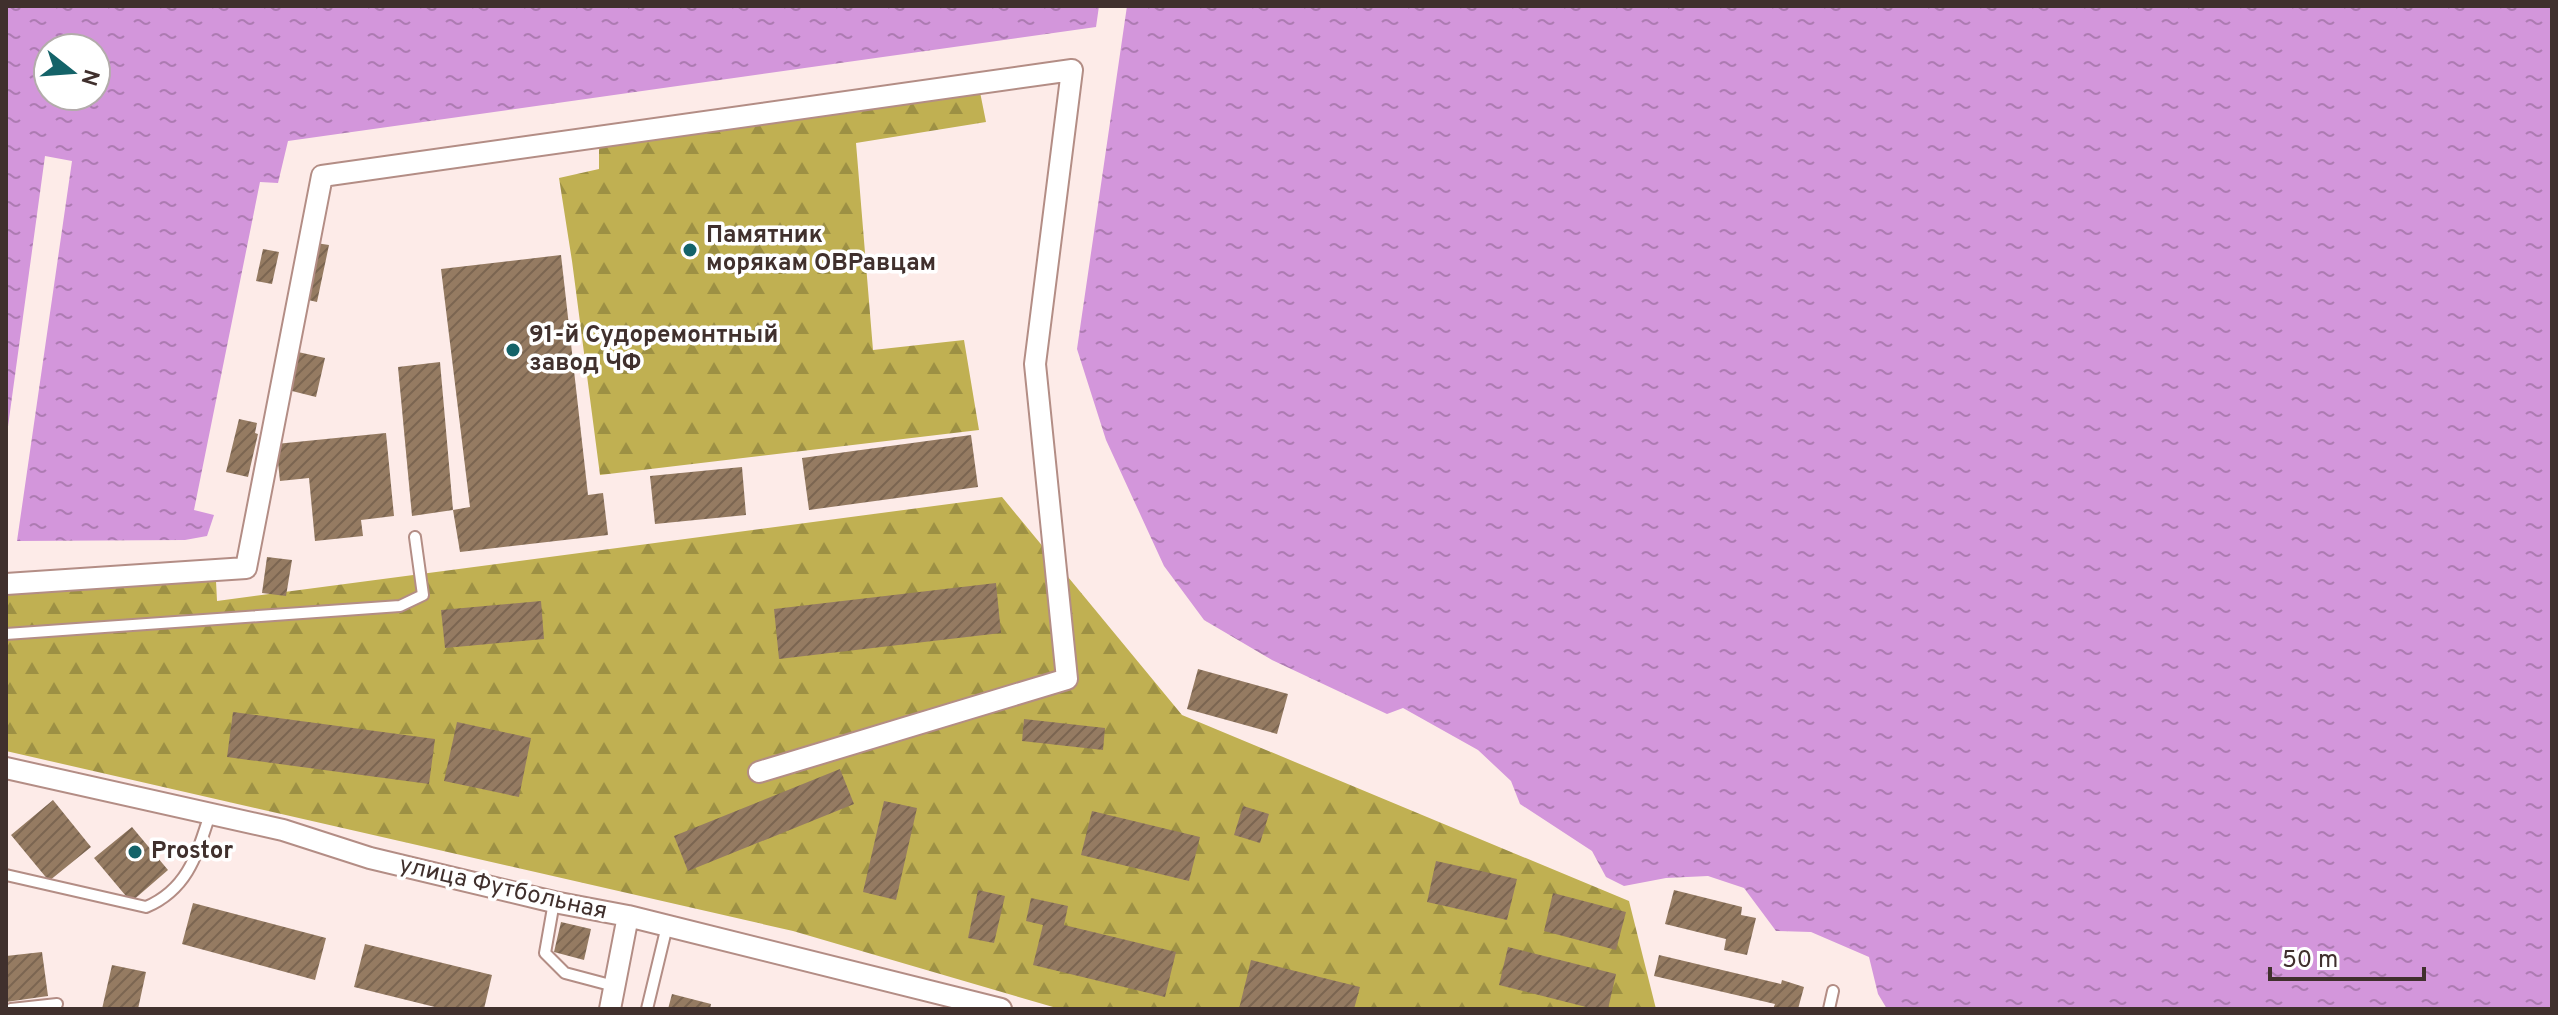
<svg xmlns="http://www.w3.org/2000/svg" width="2558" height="1015" viewBox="0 0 2558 1015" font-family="Overpass,sans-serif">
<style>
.forest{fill:url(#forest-firs)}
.water{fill:url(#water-ripples);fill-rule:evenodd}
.building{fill:url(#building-hatch)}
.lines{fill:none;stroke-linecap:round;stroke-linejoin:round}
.lane-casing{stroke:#b38d85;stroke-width:14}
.street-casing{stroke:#b38d85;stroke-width:24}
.lane{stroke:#fff;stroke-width:10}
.street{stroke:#fff;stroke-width:20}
.poi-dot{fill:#146369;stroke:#fff;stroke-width:3}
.labels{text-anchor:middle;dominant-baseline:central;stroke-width:7;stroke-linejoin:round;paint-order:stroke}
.poi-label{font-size:24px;font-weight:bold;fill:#40302d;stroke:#fff;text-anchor:start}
.street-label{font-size:24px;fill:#40302d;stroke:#fff}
</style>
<defs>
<pattern id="forest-firs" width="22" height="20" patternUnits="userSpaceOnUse" patternTransform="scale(2)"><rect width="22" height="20" fill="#c0b052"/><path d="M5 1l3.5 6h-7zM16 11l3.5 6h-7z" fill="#9d9044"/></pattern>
<pattern id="water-ripples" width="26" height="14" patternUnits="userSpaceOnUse" patternTransform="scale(2)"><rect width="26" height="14" fill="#d396db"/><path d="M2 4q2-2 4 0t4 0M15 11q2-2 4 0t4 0" fill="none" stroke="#ad7bb2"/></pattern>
<pattern id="building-hatch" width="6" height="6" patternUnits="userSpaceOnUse" patternTransform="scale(2)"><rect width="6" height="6" fill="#957b62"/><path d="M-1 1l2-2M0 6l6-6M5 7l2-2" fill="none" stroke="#7b6551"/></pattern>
</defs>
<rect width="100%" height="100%" fill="#fdebe8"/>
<path class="forest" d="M980,92L986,122L856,143L873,350L964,340L979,430L600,475L572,261L559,178L599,169V142Z
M1002,497L1182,715L1629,901L1656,1009H1060L793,931L6,751V574L215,561L217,601Z"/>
<path class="water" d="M6,6H1099L1096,27L288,141L278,183L260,182L194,510L214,515L207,536L185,540L17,541L72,161L45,156L6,441ZM48,48H96V96H48Z
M1127,6H2552V1009H1887L1878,994L1869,957L1811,932L1776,931L1744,888L1708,876L1666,878L1624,886L1606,877L1592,851L1520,804L1511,781L1478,750L1403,708L1387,714L1272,660L1204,620L1164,566L1106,440L1077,349Z"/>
<path class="building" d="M316,243L329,245L317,302L304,299Z
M263,249L279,252L272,284L256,281Z
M561,255L588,495L603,493L608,535L460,552L453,510L412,516L398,367L440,362L453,510L470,507L441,269Z
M298,352L325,358L316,397L288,390Z
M239,419L257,423L255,433L258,434L248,477L226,472Z
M386,433L394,516L361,520L363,536L315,541L309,478L280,481L276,444Z
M971,435L978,487L809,510L802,458Z
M742,467L746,515L655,524L650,476Z
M267,557L292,560L286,596L262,593Z
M996,583L1001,633L779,659L774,609Z
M541,601L544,639L445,648L441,610Z
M1198,669L1288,694L1277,734L1187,709Z
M233,712L435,739L429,784L227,757Z
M1024,719L1105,728L1103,750L1022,741Z
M457,722L531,738L519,797L444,781Z
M840,769L854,804L688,871L674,836Z
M53,800L91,847L49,881L11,835Z
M884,801L917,808L896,900L863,892Z
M1243,806L1269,814L1260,843L1234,835Z
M1092,811L1200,837L1189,881L1081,855Z
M132,827L168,870L131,902L94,858Z
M1436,861L1517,879L1507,920L1427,902Z
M978,890L1005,896L994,943L968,938Z
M1674,890L1742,907L1741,915L1756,918L1747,955L1724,950L1726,939L1665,924Z
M1553,893L1626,912L1616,950L1544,931Z
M1031,898L1068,906L1064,925L1176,952L1165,997L1033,965L1043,925L1026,921Z
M193,903L326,938L315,980L182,944Z
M561,922L591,929L584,960L554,952Z
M365,944L492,975L484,1009H443L354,987Z
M1508,947L1616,974L1608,1009H1594L1499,985Z
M42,952L48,996L6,1002V956Z
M1659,955L1781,984L1782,980L1804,987L1798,1009H1773L1775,1004L1654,976Z
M1251,960L1360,987L1354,1009H1239Z
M112,965L146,972L138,1009H102Z
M672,994L711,1004L710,1009H668Z"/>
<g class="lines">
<g class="lane-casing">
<path id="lane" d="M6,634L400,606L423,595L415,537
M6,875L146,907C188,889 197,854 210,814
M554,902L545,953L565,973L614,986
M11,1009L57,1004
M647,1009L667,926
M1829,1009L1833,991"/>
</g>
<g class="street-casing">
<path id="street" d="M6,584L246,568L322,176L1072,70L1035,364L1067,679L759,772
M6,768L283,830L370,858L554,902L628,916L1001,1009
M610,1009L628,916"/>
</g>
<use href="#lane" class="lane"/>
<use href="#street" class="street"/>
</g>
<g class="poi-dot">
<circle cx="690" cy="250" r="8"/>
<circle cx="513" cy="350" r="8"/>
<circle cx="135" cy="852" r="8"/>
</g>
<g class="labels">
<g class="poi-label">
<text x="706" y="236">Памятник<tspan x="706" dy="28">морякам ОВРавцам</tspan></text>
<text x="529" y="336">91-й Судоремонтный<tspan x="529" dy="28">завод ЧФ</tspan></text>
<text x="151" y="852">Prostor</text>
</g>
<g class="street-label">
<text transform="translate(503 889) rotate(13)">улица Футбольная</text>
</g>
</g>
<rect width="2558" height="1015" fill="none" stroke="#40302d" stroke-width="16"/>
<g transform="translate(72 72) rotate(107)"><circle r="38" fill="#ffffff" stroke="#b3acab" stroke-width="2"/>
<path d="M0-6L14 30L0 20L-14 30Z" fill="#146369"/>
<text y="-12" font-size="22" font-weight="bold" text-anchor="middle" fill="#40302d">N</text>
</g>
<path d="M2270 967v12h154v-12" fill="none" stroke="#40302d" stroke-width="4"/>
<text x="2282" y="967" font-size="24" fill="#40302d" stroke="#ffffff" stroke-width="6" paint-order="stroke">50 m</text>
</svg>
